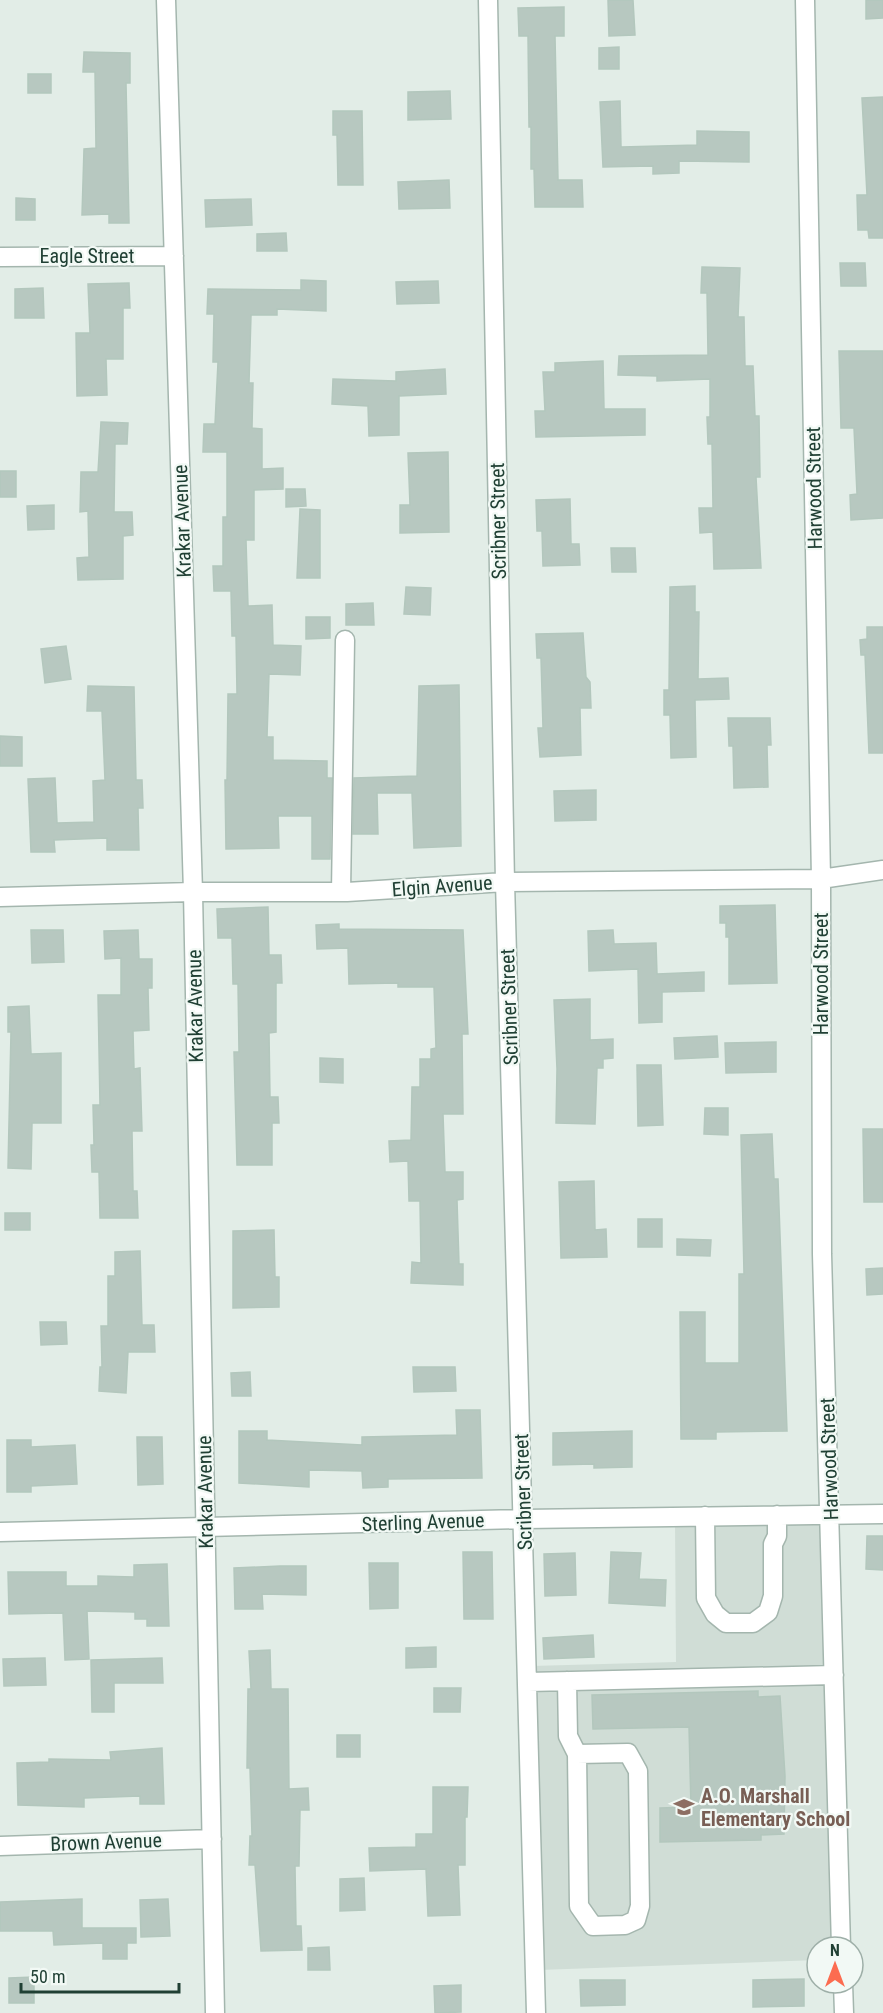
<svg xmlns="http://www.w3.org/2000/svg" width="883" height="2013" viewBox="0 0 883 2013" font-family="'Roboto Condensed',sans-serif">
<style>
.built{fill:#d0ddd6}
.building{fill:#b7c8c0;stroke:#b3c7bd;stroke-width:1.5}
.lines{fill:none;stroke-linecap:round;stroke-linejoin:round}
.minor-casing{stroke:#a4b6ae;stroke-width:21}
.minor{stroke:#fff;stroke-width:18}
.labels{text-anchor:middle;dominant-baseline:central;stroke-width:4.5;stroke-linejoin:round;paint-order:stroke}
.street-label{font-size:20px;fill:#204034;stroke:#f2f9f5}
.education-label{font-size:20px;font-weight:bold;fill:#785e54;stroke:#f2f9f5;text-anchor:start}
</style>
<rect width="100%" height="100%" fill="#e2ede7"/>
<path class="built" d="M827,1519L837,1947H817V1960L539,1970L532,1666L676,1662L675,1521Z"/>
<path class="building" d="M608,0H633L635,35L609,36Z
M866,0H883V18L866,19Z
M564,7V36H555L558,180H582L583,207H535L534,169H531V127H529L528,36H519L518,8Z
M619,47V69H599V48Z
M84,52L130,53V83H126L129,223H109V214L82,215L84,149L96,148L95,72H83Z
M28,74H51V93H28Z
M450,91L451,119L408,120V92Z
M883,97V238H869L868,230H858L857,195H867L862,98Z
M620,101L621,147L697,145V131L749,132V162L679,161V173L653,174V166L603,167L600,102Z
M333,111H362L363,185H338L337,135H333Z
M449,180L450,208L399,209L398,182Z
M16,198L35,199V220H16Z
M251,199L252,225L206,227L205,200Z
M286,233L287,251H257V234Z
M840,263H865L866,286H841Z
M702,267L740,268L738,317H744L745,366H753L755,416H759L760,477H756L761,568L714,569L713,532L700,533L699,508H713L712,444H708L707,417H710V379L657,381V376L618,375L619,356L708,355L707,293H701Z
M301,280L326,281V311L277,309V315H251L249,383H253L252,428L262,429V469L283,468V489L254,490V540H246L248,606L272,605L273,645L301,646L300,675L269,674L267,737H273V760L327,761V778H332L330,859H312V816H278L279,848L226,849L225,780H227L228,694H237L236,636H232L231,591H214L213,566H223V517H227V452H203L204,424H215L218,362H213L214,314H207L208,289L301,290Z
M438,281L439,303L397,304L396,282Z
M129,283L130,308H123V359H106L107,395L77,396L76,333H90L88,284Z
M43,288L44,318H15V289Z
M839,351H883V518L851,520L850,495L857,494L854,428H841Z
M603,361L604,409H645V435L536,437L535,411H545L543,372H555V363Z
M445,369L446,394L399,396V435L369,436L368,406L332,404L333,379L396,381V372Z
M101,422L128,423L127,444H115L114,512H132L133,535L123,536V579L78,580L77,558L89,557L88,511L80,512L81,472H98Z
M448,452L449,532L400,533V505H410L408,453Z
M0,471H16V497H0Z
M286,489H305L306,506L286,507Z
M570,499L571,544H579L580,565L543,566L542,531H537L536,500Z
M54,505V529L28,530L27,506Z
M300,509L320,510V578H297Z
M611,548H635L636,572H612Z
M695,586V612H699L698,679L728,678L729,699L695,700L696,757L671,758L670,715H664V690H669L670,587Z
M406,587L431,588L430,615L404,614Z
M373,603L374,625H346V604Z
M306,617H330V638L306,639Z
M867,627H883V753H869L865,655H861L860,640L867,639Z
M583,633L586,677L590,682L591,708H580L581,755L540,757L538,728H543L541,658H537L536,634Z
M66,646L71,679L45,683L41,649Z
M459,685L461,846L414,848L412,793H377L378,834H353L354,778L417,776L419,686Z
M88,686L134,687L136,780H142L143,808H138L139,850H107V838L54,840L55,852H31L28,779L55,778L57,823L94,822L93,781L105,780L102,711H87Z
M728,718H770L771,745H767L768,787L734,788L733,746H729Z
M0,736L22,737V766H0Z
M596,790V820L555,821L554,791Z
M775,905L777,983L729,984V937H726V923H720V906Z
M268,907L269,955H281L282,983H276V1032L269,1033L270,1097H278L279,1123H272V1165H237L234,1052H239L238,984H233L232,938H218L217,909Z
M339,924V929L463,930L468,1034H462L463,1114H443L445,1172H463V1199L457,1200L459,1264H463V1285L411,1283L412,1262L421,1263L420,1201H409L408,1161L390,1162L389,1141L411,1140L412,1087H420V1059H431V1049L436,1048L434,987H398V983L349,984L348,948L317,949L316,925Z
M31,930H63L64,962L32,963Z
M138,930L139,959H152V988H148L149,1030L133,1031L134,1069L140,1068L142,1131H132L133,1191H137L138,1218H100L99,1172H92L91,1145H94L93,1105H100L98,995H121V958L105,959L104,931Z
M613,930L614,944L656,943L657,974L704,972V991L662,992V1022L639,1023L638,969L589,971L588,931Z
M590,999V1040L613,1039V1058L603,1059V1068H597L595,1124L556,1123L557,1069L554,1000Z
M29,1006L31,1054L61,1053V1123H32L31,1169L8,1168L11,1032H8V1007Z
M717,1036L718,1057L675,1059L674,1038Z
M776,1042V1072L726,1073L725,1043Z
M320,1058L343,1059V1083L320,1082Z
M637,1065H661L663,1125L638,1126Z
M705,1108H728V1135L704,1134Z
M863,1129H883V1202H864Z
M772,1134L774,1179H778L787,1431L716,1432V1439H681L680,1312H705V1363H739V1274H744L741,1135Z
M594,1181L595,1230L606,1229L607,1257L561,1258L559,1182Z
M5,1213H30V1230H5Z
M638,1219H662V1247H638Z
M274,1230L275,1277H279V1307L233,1308V1231Z
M677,1239L711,1240L710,1256L677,1255Z
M140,1251L142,1325H154L155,1352H128L126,1393L99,1391L100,1367H102L101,1326H108V1276H115V1252Z
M883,1268V1294L867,1295L866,1269Z
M40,1322H66L67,1344L41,1345Z
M413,1367H455L456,1391L414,1392Z
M250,1372L251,1396H232L231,1373Z
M456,1410H480L482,1478L388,1479V1487L363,1488L362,1471L309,1470V1487L239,1483V1431H267V1440L362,1445V1437L457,1435Z
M632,1431V1467L594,1468V1464L553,1465V1433Z
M137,1437H162L163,1484L138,1485Z
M7,1440H31V1447L75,1445L77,1484L31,1486V1492H7Z
M867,1536H883V1570L866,1569Z
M463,1552H492L493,1619H464Z
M611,1552L641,1553L639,1579L666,1580L665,1606L609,1603Z
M575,1553L576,1595L545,1596L544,1554Z
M369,1563H398V1608L370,1609Z
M167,1564L169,1626H147V1619H135V1612L87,1611L89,1659L65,1660L63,1613L9,1614L8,1572H66V1586H98V1576L134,1577V1565Z
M280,1566H306V1595L262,1594L263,1609H235L234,1568Z
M593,1635L594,1657L544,1659L543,1638Z
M436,1647V1667L406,1668V1648Z
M270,1650L271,1689H288L289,1789L308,1788L309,1810H300L299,1866H295L296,1926H301L302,1950L261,1951L255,1865H249L250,1836H252L250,1768H247L248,1689H251L249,1651Z
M45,1658L46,1685L4,1686L3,1659Z
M162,1658L163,1683H114V1712H92L91,1660Z
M434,1688H461L460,1712H434Z
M758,1691V1697L780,1696L785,1776L784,1834L761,1835V1840L660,1842V1808L691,1807L689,1727L593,1729L592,1695Z
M337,1735H360V1757H337Z
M162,1748L164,1804H140V1796L84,1798V1807L18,1805L17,1763L49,1762V1759L111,1760L110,1752Z
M433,1787H468L467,1817H465V1865H458L460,1915L428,1916L426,1869L370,1871L369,1848L416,1847V1834H433Z
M364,1878L365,1910L340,1911V1879Z
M82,1899V1928H136V1943H127V1959H103V1943L54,1945L53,1931H0V1902Z
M168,1899L170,1936L141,1937L140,1900Z
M329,1947L330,1970H308V1948Z
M34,1977V2003H9V1978Z
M804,1979V2006L753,2007V1980Z
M580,1980H625V2005L581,2006Z
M461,1985V2012L435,2013L434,1986Z"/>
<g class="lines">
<g class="minor-casing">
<path id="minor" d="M166,0L193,892L215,2013
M488,0L505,882L536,2013
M805,0L821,879L822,1254L841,1947
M0,257L174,256
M341,892L345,640
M0,897L193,892H347L505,882L821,879L883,870
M705,1516L706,1598L715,1614L726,1623H753L768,1612L773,1596V1544L777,1536V1515
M0,1532L524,1519L883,1514
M567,1681L568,1736L577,1754
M528,1682L834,1675
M628,1753L638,1771L640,1906L636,1920L625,1925L593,1926L579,1906L577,1754Z
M0,1846L212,1839
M843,1983L844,2013"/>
</g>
<use href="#minor" class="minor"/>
</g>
<defs>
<g id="school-bare" transform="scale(1.62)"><path d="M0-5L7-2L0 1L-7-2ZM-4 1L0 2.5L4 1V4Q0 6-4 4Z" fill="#8d6e63" stroke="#f2f9f5" stroke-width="2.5" paint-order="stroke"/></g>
</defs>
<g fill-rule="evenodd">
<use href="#school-bare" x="684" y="1807"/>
</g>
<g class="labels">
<g class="street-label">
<text x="87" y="256">Eagle Street</text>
<text transform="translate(814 488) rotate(-91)">Harwood Street</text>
<text transform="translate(182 521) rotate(-92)">Krakar Avenue</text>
<text transform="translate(498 521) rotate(-91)">Scribner Street</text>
<text transform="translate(442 886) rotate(-4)">Elgin Avenue</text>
<text transform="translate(821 974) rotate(-90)">Harwood Street</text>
<text transform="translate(195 1006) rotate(-91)">Krakar Avenue</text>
<text transform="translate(509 1007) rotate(-92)">Scribner Street</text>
<text transform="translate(829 1459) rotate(-92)">Harwood Street</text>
<text transform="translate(205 1492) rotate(-91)">Krakar Avenue</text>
<text transform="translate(523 1492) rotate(-92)">Scribner Street</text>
<text transform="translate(423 1522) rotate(-2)">Sterling Avenue</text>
<text transform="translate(106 1842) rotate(-2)">Brown Avenue</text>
</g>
<g class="education-label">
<text x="701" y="1796">A.O. Marshall<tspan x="701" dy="23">Elementary School</tspan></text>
</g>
</g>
<g transform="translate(835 1965)"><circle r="28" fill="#f2f9f5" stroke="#9eafa8" stroke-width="1.5"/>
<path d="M0-4.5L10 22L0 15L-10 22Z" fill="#fc6c50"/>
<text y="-9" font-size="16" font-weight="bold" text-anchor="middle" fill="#204034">N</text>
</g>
<path d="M21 1983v9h158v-9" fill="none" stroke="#204034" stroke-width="3"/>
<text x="30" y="1983" font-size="18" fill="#204034" stroke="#f2f9f5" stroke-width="4.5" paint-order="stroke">50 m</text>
</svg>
